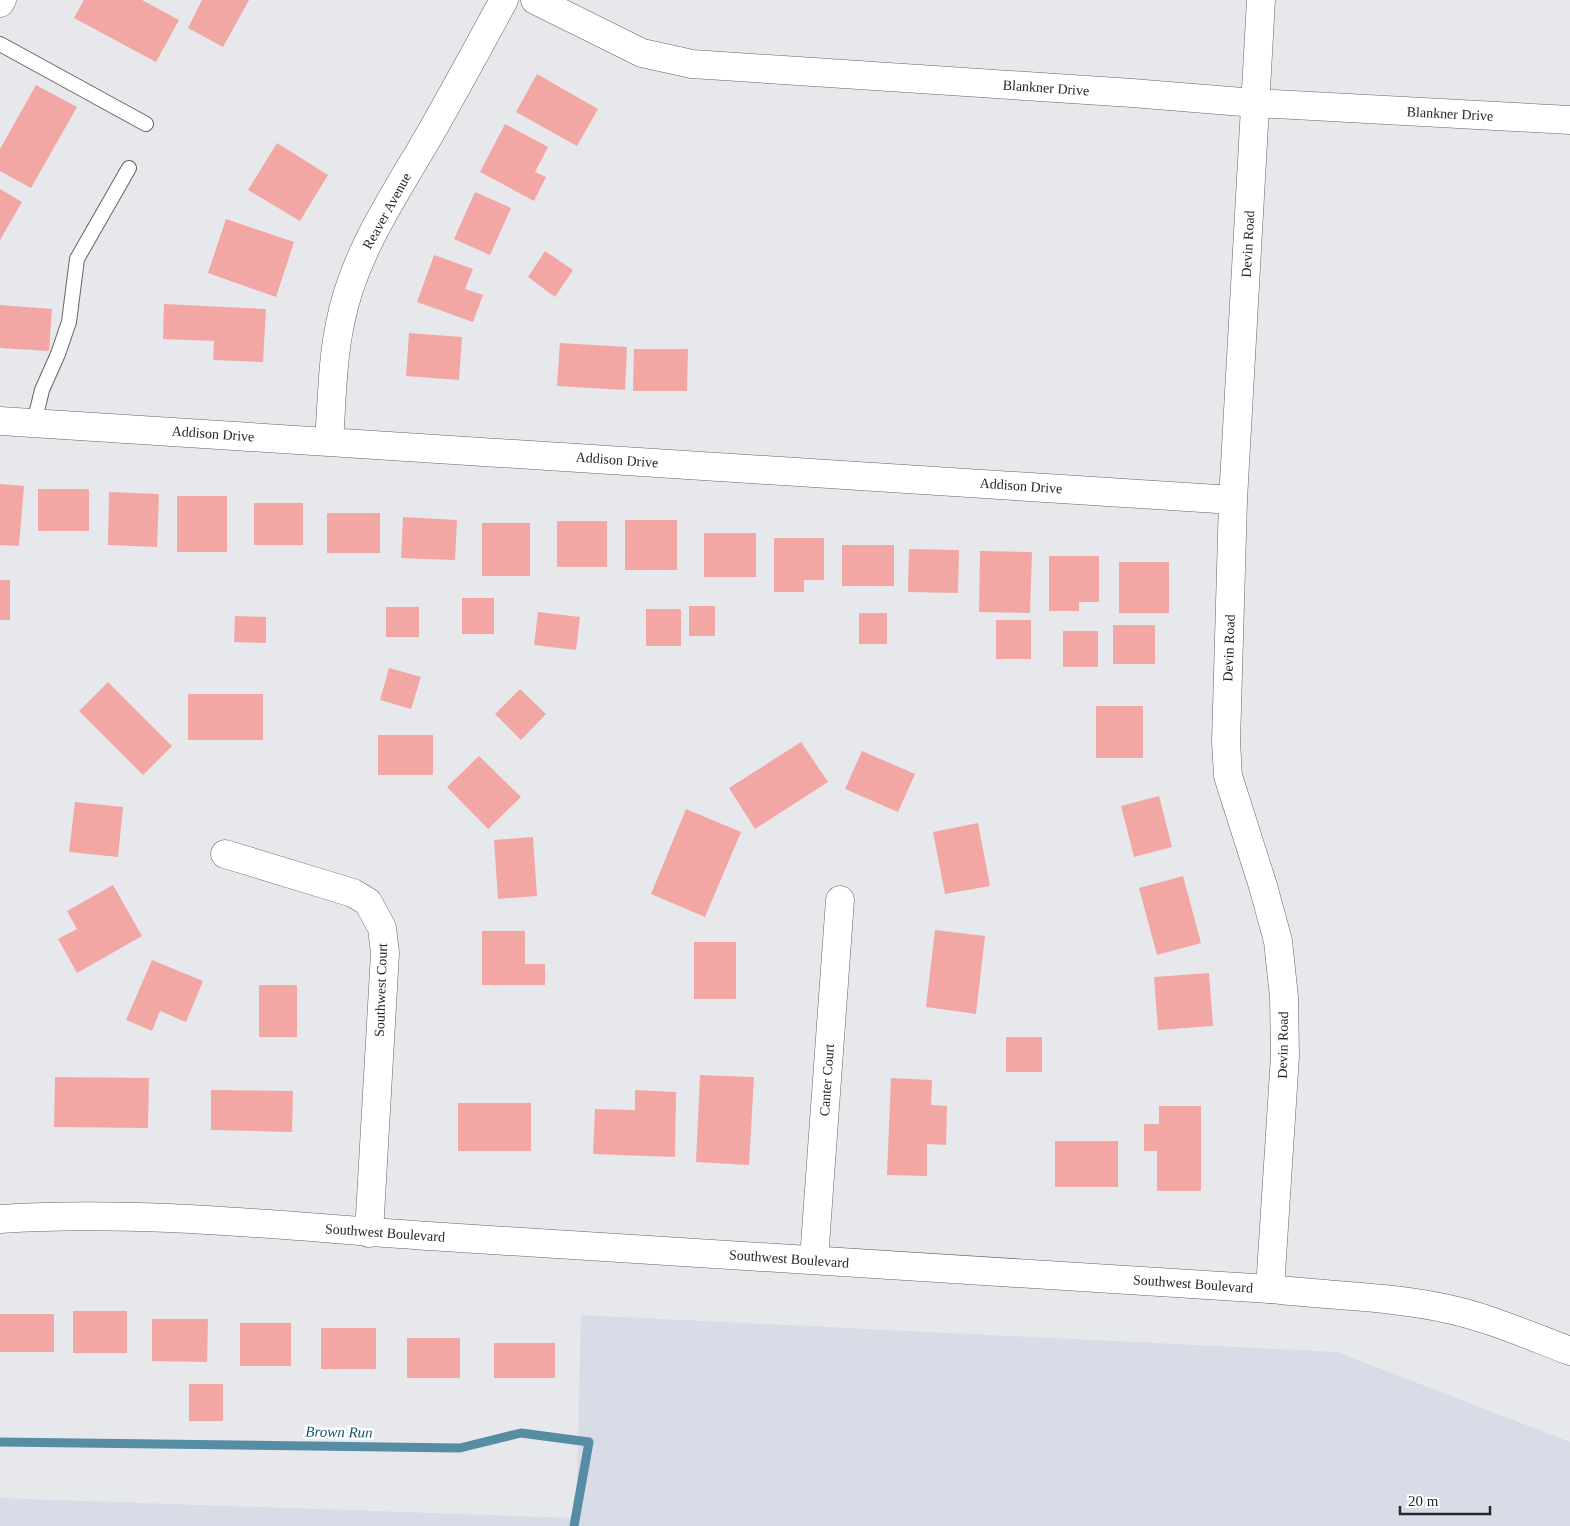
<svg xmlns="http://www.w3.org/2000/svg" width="1570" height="1526" viewBox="0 0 1570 1526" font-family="'Times New Roman',serif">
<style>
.built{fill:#d7dce6}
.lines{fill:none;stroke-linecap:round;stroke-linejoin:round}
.stream{stroke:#578ca5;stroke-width:9}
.building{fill:#f3a7a5}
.service-casing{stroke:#626466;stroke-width:16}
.minor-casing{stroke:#626466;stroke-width:29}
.tertiary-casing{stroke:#626466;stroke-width:29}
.service{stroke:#fff;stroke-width:14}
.minor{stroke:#fff;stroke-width:28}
.tertiary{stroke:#fff;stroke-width:28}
.labels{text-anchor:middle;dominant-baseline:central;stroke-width:5;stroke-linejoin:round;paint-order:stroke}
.street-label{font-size:14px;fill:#262728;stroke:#fff}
.water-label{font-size:15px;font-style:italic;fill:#1a556e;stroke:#fff}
</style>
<rect width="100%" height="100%" fill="#e6e8eb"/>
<path class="built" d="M581,1315L1337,1352L1570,1442V1526H0V1498L576,1518Z"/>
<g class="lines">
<path class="stream" d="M0,1442L460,1448L521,1433L589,1442L574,1526"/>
</g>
<path class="building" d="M84,0H142L179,20L156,62L74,18Z
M202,0H249L223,47L188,28Z
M537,74L598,109L577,146L516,112Z
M36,85L77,107L31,188L0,171V149Z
M505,124L548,147L535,172L546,177L534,201L480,172Z
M277,143L328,175L300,221L248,190Z
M0,189L22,202L0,240Z
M475,192L511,208L490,255L454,239Z
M226,219L294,242L276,297L208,273Z
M545,251L573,270L555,297L528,277Z
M434,255L473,269L465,289L483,295L473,322L417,302Z
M164,304L266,309L263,362L213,360L214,341L163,339Z
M0,305L52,309L49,351L0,348Z
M409,333L462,337L459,380L406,376Z
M560,343L627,347L625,390L557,386Z
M634,349H688L687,391H633Z
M0,484L24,486L19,546L0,545Z
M38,489H89V531H38Z
M109,492L159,494L157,547L108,545Z
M177,496H227V552H177Z
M254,503H303V545H254Z
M327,513H380V553H327Z
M403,517L457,520L455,560L401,558Z
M625,520H677V570H625Z
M557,521H607V567H557Z
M482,523H530V576H482Z
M704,533H756V577H704Z
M774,538H824V580H804V592H774Z
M842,545H894V586H842Z
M909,549L959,550L958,593L908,592Z
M980,551L1032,552L1030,613L979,612Z
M1049,556H1099V602H1079V611H1049Z
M1119,562H1169V613H1119Z
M0,580H10V620H0Z
M462,598H494V634H462Z
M689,606H715V636H689Z
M386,607H419V637H386Z
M646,609H681V646H646Z
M538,612L580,617L576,650L534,645Z
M859,613H887V644H859Z
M235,616L266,617V643L234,642Z
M996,620H1031V659H996Z
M1113,625H1155V664H1113Z
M1063,631H1098V667H1063Z
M389,668L421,677L411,709L380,700Z
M108,682L172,746L143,775L79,711Z
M520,689L546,714L521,740L495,714Z
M188,694H263V740H188Z
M1096,706H1143V758H1096Z
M378,735H433V775H378Z
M801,742L828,782L755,829L729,788Z
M862,751L915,774L898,812L845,789Z
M479,756L521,797L488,829L447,787Z
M1159,796L1172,847L1134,857L1121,806Z
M75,802L123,807L118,857L69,852Z
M686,809L741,832L705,917L651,894Z
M978,823L990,886L945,894L933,832Z
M533,837L537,896L498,899L494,840Z
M1183,876L1201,943L1157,955L1139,888Z
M113,885L142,936L77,973L58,939L77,929L67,911Z
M935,930L985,936L976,1014L926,1007Z
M482,931H525V964H545V985H482Z
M694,942H736V999H694Z
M152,960L203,981L186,1022L160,1011L152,1031L126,1020Z
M1209,973L1213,1026L1158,1030L1154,977Z
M259,985H297V1037H259Z
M1006,1037H1042V1072H1006Z
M700,1075L754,1077L749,1165L696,1162Z
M55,1077L149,1078L148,1128L54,1127Z
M891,1078L932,1080L931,1105L947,1106L946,1145L927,1144V1176L887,1175Z
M211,1090L293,1091L292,1132L211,1130Z
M635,1090L676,1092L675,1157L593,1154L595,1109L635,1110Z
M458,1103H531V1151H458Z
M1159,1106H1201V1191H1157V1151H1144V1124H1159Z
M1055,1141H1118V1187H1055Z
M73,1311H127V1353H73Z
M0,1314H54V1352H0Z
M152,1319H208L207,1362L152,1361Z
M240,1323H291V1366H240Z
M321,1328H376V1369H321Z
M407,1338H460V1378H407Z
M494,1343H555V1378H494Z
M189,1384H223V1421H189Z"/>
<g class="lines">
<g class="service-casing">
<path id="service" d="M0,44L146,124
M34,423L42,390L58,354L69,322L77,259L129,168"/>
</g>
<g class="minor-casing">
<path id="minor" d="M535,0L642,53L692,64L1132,93L1255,103L1570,120
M1261,0L1233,500L1226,742L1228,776L1263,886L1278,941L1284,997L1285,1056L1270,1289
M0,421L1233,500
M329,441C332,402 332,362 340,324C352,259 390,202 423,146C451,98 477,49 504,0
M225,854L353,893L368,902L382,928L385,953L369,1233
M814,1259L840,900"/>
</g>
<g class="tertiary-casing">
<path id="tertiary" d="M0,3L2,0
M0,1219C153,1209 307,1229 459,1238C730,1255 1000,1272 1270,1289C1329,1296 1390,1296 1448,1309C1490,1318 1530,1336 1570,1351"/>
</g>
<use href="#service" class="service"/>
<use href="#minor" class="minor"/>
<use href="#tertiary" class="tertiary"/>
</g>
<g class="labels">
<g class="street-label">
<text transform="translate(1046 88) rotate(4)">Blankner Drive</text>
<text transform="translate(1450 114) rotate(3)">Blankner Drive</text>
<text transform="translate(387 211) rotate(-61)">Reaver Avenue</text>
<text transform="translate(1248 244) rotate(-87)">Devin Road</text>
<text transform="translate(213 434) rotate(4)">Addison Drive</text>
<text transform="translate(617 460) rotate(4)">Addison Drive</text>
<text transform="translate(1021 486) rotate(4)">Addison Drive</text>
<text transform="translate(1229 648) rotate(-88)">Devin Road</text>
<text transform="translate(381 990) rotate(-88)">Southwest Court</text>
<text transform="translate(1283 1045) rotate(-89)">Devin Road</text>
<text transform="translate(827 1080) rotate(-86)">Canter Court</text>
<text transform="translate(385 1233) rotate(4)">Southwest Boulevard</text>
<text transform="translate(789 1259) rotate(4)">Southwest Boulevard</text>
<text transform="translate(1193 1284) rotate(4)">Southwest Boulevard</text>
</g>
<g class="water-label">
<text transform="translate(339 1432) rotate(1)">Brown Run</text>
</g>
</g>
<path d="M1400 1506v8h90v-8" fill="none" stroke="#262728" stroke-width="2.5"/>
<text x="1408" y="1506" font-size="15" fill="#262728" stroke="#ffffff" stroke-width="4" paint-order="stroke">20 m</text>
</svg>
